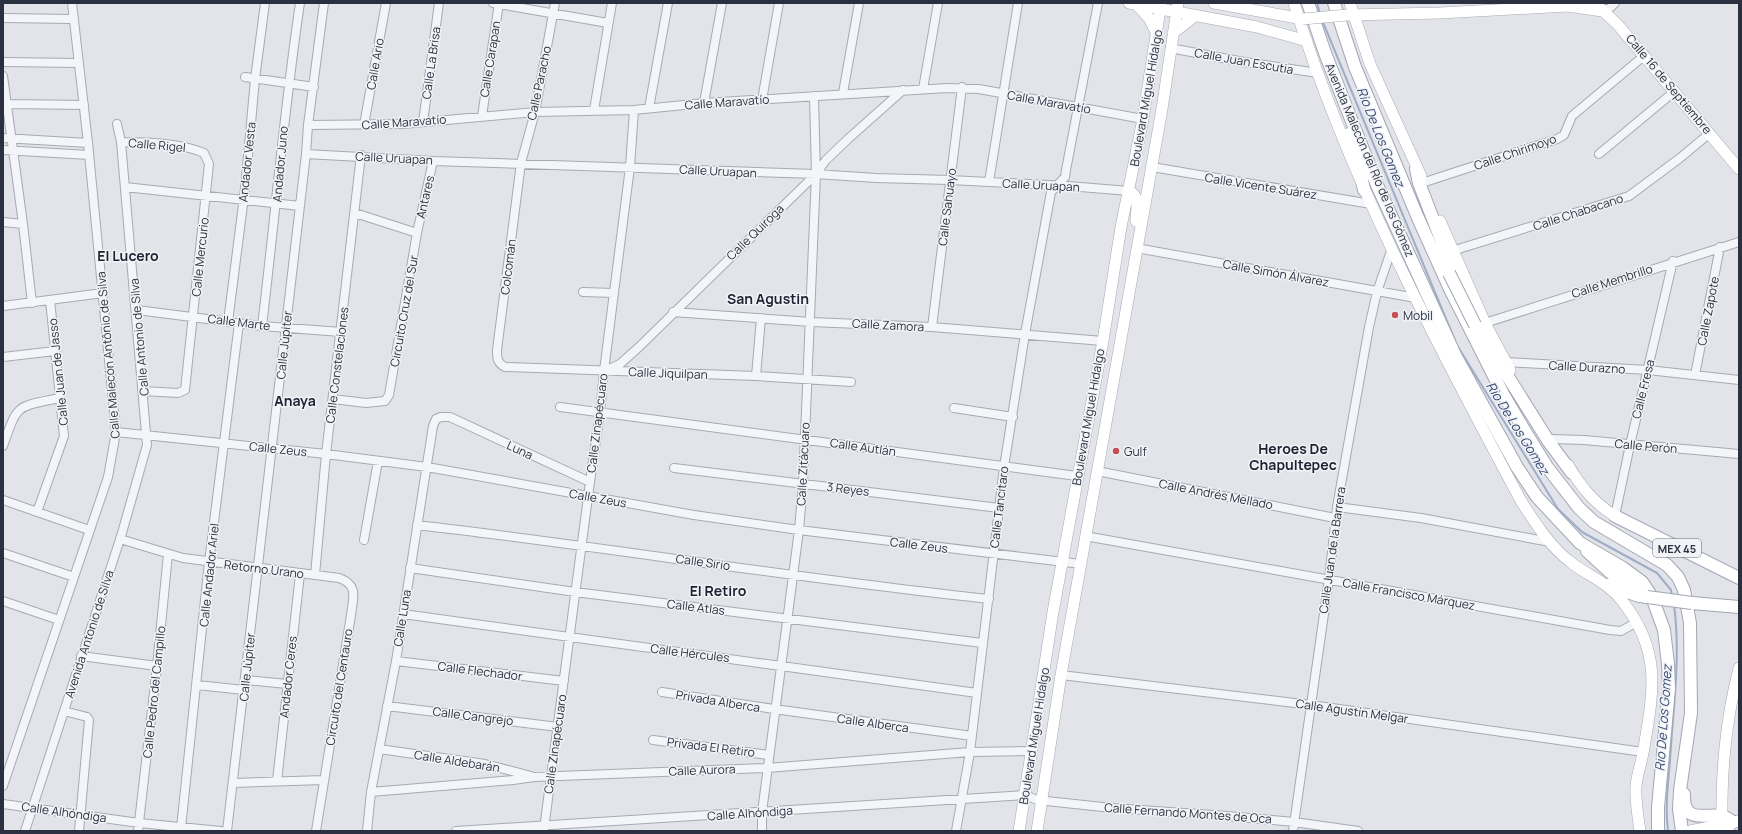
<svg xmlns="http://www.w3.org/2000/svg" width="1742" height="834" viewBox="0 0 1742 834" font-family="Manrope,sans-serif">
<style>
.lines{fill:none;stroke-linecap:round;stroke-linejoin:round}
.stream{stroke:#9fadc7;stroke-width:2}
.street-casing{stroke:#a7aab3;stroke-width:10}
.secondary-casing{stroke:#a7aab3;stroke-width:12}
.primary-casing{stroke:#a2a7b4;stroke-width:14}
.street{stroke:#f4f5f8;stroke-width:8}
.secondary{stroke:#fff;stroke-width:11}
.primary{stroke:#fff;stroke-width:12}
.secondary-bridge-casing{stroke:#a7aab3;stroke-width:12;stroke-linecap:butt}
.primary-bridge-casing{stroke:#a2a7b4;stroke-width:14;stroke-linecap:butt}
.secondary-bridge{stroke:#fff;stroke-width:11}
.primary-bridge{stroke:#fff;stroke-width:12}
.poi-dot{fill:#c64f51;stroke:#f1f3f7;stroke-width:1.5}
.labels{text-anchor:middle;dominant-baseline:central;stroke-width:3;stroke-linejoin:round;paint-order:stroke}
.shield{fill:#f1f3f7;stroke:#666a77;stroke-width:1}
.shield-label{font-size:11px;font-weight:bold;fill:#2b3040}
.street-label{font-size:12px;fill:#2b3040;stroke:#f1f3f7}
.poi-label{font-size:12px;fill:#2b3040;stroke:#f1f3f7;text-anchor:start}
.water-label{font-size:13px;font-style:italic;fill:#374a72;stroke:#f1f3f7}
.quarter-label{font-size:14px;font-weight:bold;fill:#1d2131;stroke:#f1f3f7}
</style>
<rect width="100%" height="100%" fill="#e2e4e9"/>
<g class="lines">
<path class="stream" d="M1317,3L1320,14
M1322,20L1456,343
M1458,347L1558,509L1582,532L1657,573L1671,590L1672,597
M1668,831C1665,808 1668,784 1670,761C1673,709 1681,656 1674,605"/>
<g class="street-casing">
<path id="street" d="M493,3L608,23
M555,3L535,112L521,163L497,350C497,358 497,363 505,367L756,376L851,382
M1602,11L1610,8L1615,3
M3,18L74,19
M1170,48L1244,62L1318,73
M3,62L79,63
M3,76L23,224L32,303
M245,77L314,87
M923,89L938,3
M843,93L859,3
M762,100L779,3
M704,103L722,3
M7,104L84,105
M649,108L668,3
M594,110L612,3
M482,116L499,3
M423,122L439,3
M308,125L403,124L535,112L634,110L704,103L947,88L979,89L1143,119
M364,125L386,3
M3,138L88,143
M121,142C149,143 178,142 204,153L209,164L185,390L178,393L143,391
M3,150L89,155
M306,154L433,161L816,174L876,178L950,180L1068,186L1129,191
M1599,154L1675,91
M1152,167L1371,204
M989,182L1018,3
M1425,182L1557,139L1564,135L1572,116L1645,55
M125,187L300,206
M355,213L417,233
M3,222L23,224
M1136,248L1416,298
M1452,251L1629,196L1680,158L1710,133
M583,292L614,293
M3,306L103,293
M137,310L262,326L341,332
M673,312L811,322L932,327L1103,341
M228,322L245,189L255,79L265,3
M1485,323L1739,242
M262,326C275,218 284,110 300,3
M932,327L962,87
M3,357L55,351
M1506,362L1648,370L1739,380
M607,370L620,364L639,347L816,174L826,160L848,139L903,90
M1695,375L1720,247
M756,376L761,318
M333,399L366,403L385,401L389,395L417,233L433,161
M560,407L1077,476
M954,408L1013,417
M116,432L326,454L427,467L694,515L799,530L1081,564
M1552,439L1584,440L1739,454
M3,446C18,403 16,407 60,398
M674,468L999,508
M1097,471L1335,518
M3,500L89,530
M1337,507L1421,518L1550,542
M37,512L64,436L50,300
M1615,516L1630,445L1673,261
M417,525C608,547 798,579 989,599
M1085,536L1610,630L1621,631L1637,622
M120,539L183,558L339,578C359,585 353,598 351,615L316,831
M364,540L378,461
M3,553L74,577
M410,568L575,592L982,643
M315,575L326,454L361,155
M3,601L59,620
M403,614L977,693
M81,656L157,666
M396,661L564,681
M1061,675L1311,705L1643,752
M246,680L287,684
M197,685L244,690
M662,692L774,709L972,736
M387,706L558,727
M64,711L87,717L89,720L79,831
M653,740L769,755
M379,749L485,764L531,776
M277,781L300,574
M233,783L324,780
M3,786L108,477L116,432L88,143L72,3
M371,792L513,780L534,777L767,768L970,752L1032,751
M3,804L139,823L221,831
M181,828L209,562L239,323
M544,829L590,482L600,413L604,371L630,167L634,110
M25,831L122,533L147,445L121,142L117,124
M138,831L157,666L168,554
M227,831L306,154L308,125L324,3
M367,831L371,792L396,661L433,426L436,419L441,417H450L590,482
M456,831L1025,795L1037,800L1112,808L1227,816L1294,822L1358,831
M762,831V812L799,530L803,483L816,174L814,96
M956,831L970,752L1004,467L1025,334L1051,192L1065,177L1066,170L1098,3
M1293,831L1329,579L1337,507L1369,327L1377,292L1392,248"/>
</g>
<g class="secondary-casing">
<path id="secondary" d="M1129,3L1257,27L1307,41
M1214,3L1303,19
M1294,3C1348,177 1435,340 1521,501C1535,523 1551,548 1573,564C1591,577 1610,584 1623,602C1663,653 1653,694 1643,753C1641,764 1637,775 1636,786C1635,801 1638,816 1640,831
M1350,3L1370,64L1421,176
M1136,4L1149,18L1157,34
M1598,6L1618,25L1739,169
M1348,15L1440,13L1568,6L1602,11
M1173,33L1195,16
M1129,191C1141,196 1136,211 1136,221
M1440,221L1485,323L1510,370
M1568,465C1581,487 1594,503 1615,516
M1019,831L1053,612L1103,341L1121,227L1143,119L1161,3
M1037,831L1061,675L1162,109L1178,3
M1690,831L1739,821
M1722,831C1721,773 1725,724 1739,668"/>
</g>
<g class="primary-casing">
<path id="primary" d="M1308,3L1325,53L1377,185L1456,357L1517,467L1537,497L1580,543L1623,568L1642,582L1652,597L1664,630L1668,664L1669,689L1658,807V831
M1334,3L1355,67L1418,218L1450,289L1503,394L1523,428L1547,467L1579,508L1594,522L1667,565L1678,577L1684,590L1690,623L1691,713L1680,790L1679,809L1682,831
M1349,134L1358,160L1364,190
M1416,169L1419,183L1458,283
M1478,329L1549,442L1572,473
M1615,516L1739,578
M1587,551L1611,573L1645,597
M1608,585L1639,596
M1692,603L1739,607
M1684,794C1683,825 1705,813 1722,816C1726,817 1730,820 1733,822L1723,831"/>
</g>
<use href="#street" class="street"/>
<use href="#secondary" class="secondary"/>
<use href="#primary" class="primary"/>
<g class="secondary-bridge-casing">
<path id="secondary-bridge" d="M1303,19L1347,15"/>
</g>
<g class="primary-bridge-casing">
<path id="primary-bridge" d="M1449,273L1475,325
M1647,597L1692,603"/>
</g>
<use href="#secondary-bridge" class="secondary-bridge"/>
<use href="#primary-bridge" class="primary-bridge"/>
</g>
<g class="poi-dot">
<circle cx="1395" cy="315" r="4"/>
<circle cx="1116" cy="451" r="4"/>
</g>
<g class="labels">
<rect class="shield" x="1653" y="539" width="48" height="18" rx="3"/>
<g class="shield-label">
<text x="1677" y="548">MEX 45</text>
</g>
<g class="street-label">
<text transform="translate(490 59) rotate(-81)">Calle Carapan</text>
<text transform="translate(1244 61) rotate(10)">Calle Juan Escutia</text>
<text transform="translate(431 63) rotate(-82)">Calle La Brisa</text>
<text transform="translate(375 64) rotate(-80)">Calle Ario</text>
<text transform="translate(539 83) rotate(-78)">Calle Paracho</text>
<text transform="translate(1669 84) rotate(50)">Calle 16 de Septiembre</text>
<text transform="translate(1146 98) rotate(-80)">Boulevard Miguel Hidalgo</text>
<text transform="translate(727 102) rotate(-4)">Calle Maravatío</text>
<text transform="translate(1049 102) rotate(10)">Calle Maravatío</text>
<text transform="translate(404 122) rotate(-4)">Calle Maravatío</text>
<text transform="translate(157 145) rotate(5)">Calle Rigel</text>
<text transform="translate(1515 152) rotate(-19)">Calle Chirimoyo</text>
<text transform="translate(394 158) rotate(3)">Calle Uruapan</text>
<text transform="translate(1370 160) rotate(67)">Avenida Malecón del Río de los Gómez</text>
<text transform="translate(247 162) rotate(-84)">Andador Vesta</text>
<text transform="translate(280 164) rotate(-85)">Andador Juno</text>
<text transform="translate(718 171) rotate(3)">Calle Uruapan</text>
<text transform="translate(1041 185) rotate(3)">Calle Uruapan</text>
<text transform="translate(1261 186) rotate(9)">Calle Vicente Suárez</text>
<text transform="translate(425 197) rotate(-77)">Antares</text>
<text transform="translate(947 207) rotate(-83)">Calle Sahuayo</text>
<text transform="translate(1578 212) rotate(-18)">Calle Chabacano</text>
<text transform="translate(755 232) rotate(-44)">Calle Quiroga</text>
<text transform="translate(200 257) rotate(-84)">Calle Mercurio</text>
<text transform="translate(508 267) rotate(-83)">Colcomán</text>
<text transform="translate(1276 273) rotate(10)">Calle Simón Álvarez</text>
<text transform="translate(1612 281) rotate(-18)">Calle Membrillo</text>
<text transform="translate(404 311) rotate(-80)">Circuito Cruz del Sur</text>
<text transform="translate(1708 311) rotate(-79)">Calle Zapote</text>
<text transform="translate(239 322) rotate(7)">Calle Marte</text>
<text transform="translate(888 325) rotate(3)">Calle Zamora</text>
<text transform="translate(139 337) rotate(-95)">Calle Antonio de Silva</text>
<text transform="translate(284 345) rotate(-84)">Calle Júpiter</text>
<text transform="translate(108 355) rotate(-95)">Calle Malecón Antônio de Silva</text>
<text transform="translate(337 365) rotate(-83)">Calle Constelaciones</text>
<text transform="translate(1587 367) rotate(3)">Calle Durazno</text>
<text transform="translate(58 372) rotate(-96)">Calle Juan de Jasso</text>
<text transform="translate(668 373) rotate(2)">Calle Jiquilpan</text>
<text transform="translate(1643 389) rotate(-76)">Calle Fresa</text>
<text transform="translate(1088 417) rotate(-80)">Boulevard Miguel Hidalgo</text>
<text transform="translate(597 423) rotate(-83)">Calle Zinapécuaro</text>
<text transform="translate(1646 446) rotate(5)">Calle Perón</text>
<text transform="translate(863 447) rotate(8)">Calle Autlán</text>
<text transform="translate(278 449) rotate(6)">Calle Zeus</text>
<text transform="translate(520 450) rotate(25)">Luna</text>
<text transform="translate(803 464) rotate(-87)">Calle Zitácuaro</text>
<text transform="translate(848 489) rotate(7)">3 Reyes</text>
<text transform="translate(1216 494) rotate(11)">Calle Andrés Mellado</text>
<text transform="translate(598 498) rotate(10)">Calle Zeus</text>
<text transform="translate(999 507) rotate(-83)">Calle Tancítaro</text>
<text transform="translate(919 545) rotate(7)">Calle Zeus</text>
<text transform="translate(1332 550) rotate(-82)">Calle Juan de la Barrera</text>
<text transform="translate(703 562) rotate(8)">Calle Sirio</text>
<text transform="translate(264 569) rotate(7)">Retorno Urano</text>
<text transform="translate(209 575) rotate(-84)">Calle Andador Ariel</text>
<text transform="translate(1409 594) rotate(10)">Calle Francisco Márquez</text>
<text transform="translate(696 607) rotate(7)">Calle Atlas</text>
<text transform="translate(402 618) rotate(-81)">Calle Luna</text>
<text transform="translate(89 634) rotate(-72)">Avenida Antonio de Silva</text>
<text transform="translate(690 653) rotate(7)">Calle Hércules</text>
<text transform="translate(247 667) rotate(-84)">Calle Júpiter</text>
<text transform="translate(480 671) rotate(7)">Calle Flechador</text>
<text transform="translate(288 677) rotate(-84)">Andador Ceres</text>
<text transform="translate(339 687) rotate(-81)">Circuito del Centauro</text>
<text transform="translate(154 692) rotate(-84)">Calle Pedro del Campillo</text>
<text transform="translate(718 701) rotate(9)">Privada Alberca</text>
<text transform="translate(1352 711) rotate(8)">Calle Agustín Melgar</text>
<text transform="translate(473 716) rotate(7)">Calle Cangrejo</text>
<text transform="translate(873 723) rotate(8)">Calle Alberca</text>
<text transform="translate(1034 736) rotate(-81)">Boulevard Miguel Hidalgo</text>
<text transform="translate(555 744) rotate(-82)">Calle Zinapécuaro</text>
<text transform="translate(711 747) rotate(7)">Privada El Retiro</text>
<text transform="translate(457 761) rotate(9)">Calle Aldebarán</text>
<text transform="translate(702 770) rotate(-2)">Calle Aurora</text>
<text transform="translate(64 812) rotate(8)">Calle Alhóndiga</text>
<text transform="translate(750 813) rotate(-4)">Calle Alhóndiga</text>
<text transform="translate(1188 813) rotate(4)">Calle Fernando Montes de Oca</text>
</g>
<g class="poi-label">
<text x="1403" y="315">Mobil</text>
<text x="1124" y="451">Gulf</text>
</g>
<g class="water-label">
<text transform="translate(1381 137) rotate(68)">Rio De Los Gomez</text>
<text transform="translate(1518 428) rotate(58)">Rio De Los Gomez</text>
<text transform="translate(1663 718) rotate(-86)">Rio De Los Gomez</text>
</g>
<g class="quarter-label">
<text x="128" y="255">El Lucero</text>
<text x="768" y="298">San Agustin</text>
<text x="295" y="400">Anaya</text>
<text x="1293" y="448">Heroes De<tspan x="1293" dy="16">Chapultepec</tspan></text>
<text x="718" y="590">El Retiro</text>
</g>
</g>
<rect width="1742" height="834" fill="none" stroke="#2b3040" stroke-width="8"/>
</svg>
